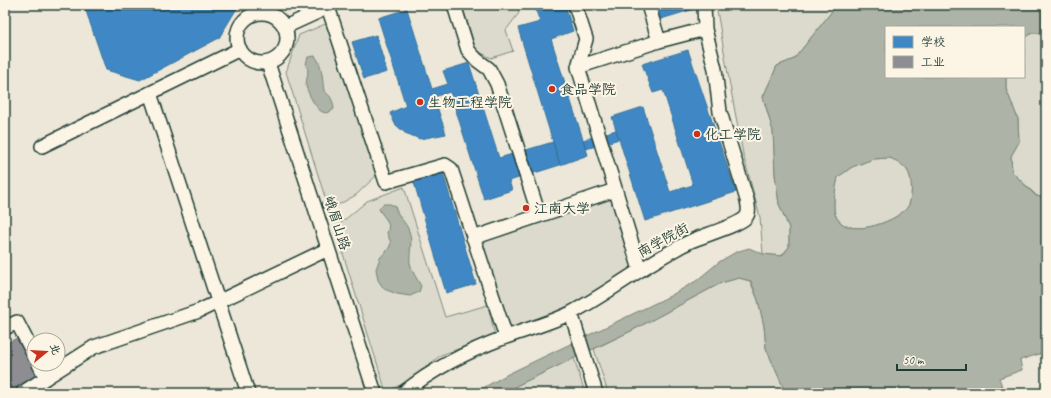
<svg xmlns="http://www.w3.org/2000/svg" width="1051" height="398" viewBox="0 0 1051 398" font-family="Caveat,'LXGW WenKai TC',sans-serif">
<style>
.built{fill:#ece7d8;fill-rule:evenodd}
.green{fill:#dcdacc;stroke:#7e8c80}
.water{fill:#aeb3a7;stroke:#758479;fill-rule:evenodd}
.schools{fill:#3f88c5;stroke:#35729a}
.industry{fill:#8d8d92;stroke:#6c7576}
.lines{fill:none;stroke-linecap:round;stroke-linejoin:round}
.minor-casing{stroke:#1f3d34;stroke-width:16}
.minor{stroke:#fcf5e5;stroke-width:13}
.poi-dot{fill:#c8321e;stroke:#fcf5e5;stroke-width:1.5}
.labels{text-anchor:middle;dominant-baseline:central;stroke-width:4;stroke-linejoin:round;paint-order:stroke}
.poi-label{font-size:14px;fill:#1f3d34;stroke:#fcf5e5;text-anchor:start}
.street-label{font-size:14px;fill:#1f3d34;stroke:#fcf5e5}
</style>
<rect width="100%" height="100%" fill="#fcf5e5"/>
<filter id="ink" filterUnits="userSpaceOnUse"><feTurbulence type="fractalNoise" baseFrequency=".025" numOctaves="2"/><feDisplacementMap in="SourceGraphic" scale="8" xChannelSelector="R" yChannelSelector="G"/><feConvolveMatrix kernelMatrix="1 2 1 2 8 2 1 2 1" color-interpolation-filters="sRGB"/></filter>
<g filter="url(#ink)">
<path class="built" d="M5,5H1046V393H5ZM886,27H1024V77H886ZM34,340H58V364H34Z"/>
<path class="green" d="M462,5H517L519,13L506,30L513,51L491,58L476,50Z
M716,5H837L794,59L777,66L763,97L773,131L775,174L779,204L789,228V247L781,256L763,254L760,217L743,154L729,80Z
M328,23L378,174L356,195L329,210L286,72L299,35Z
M1032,33H1046V198L1037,196L1012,172L1011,156L1019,142L1018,119L1006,89V77H1024V39Z
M890,158C897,161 903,164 907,170C913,177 913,201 907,208C894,223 844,241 835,214C832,204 836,187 838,177L852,167L873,159Z
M404,187L445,317L488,305L495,336L441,355L408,381L386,392L335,228L367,201Z
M606,199L611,200L613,204L632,264L631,268L577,302L520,328H515L509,324L483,248L485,242L489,239Z
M739,278L750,281L758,300L764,326L766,348L784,389V393H608L594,349L633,330L721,283Z
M574,358L585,393H509L516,386Z"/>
<path class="water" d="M837,5H1046V33H1032L1024,39V27H886V77H1006V89L1018,119L1019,142L1011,156L1012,172L1036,196L1046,198V352L1020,360L1022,370L999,378L1003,389L993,393H784V389L766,348L764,326L758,300L751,281L739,278L721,283L633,330L516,386L509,393H474L508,374L670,296L696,281L719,262L736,252L749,248L763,254L782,256L789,247V228L779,204L775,174L773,131L763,97L777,66L794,59ZM890,158C897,161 902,164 907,170C913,177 913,201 907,208C894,223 844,241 835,214C832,204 836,187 838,177L852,167L873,159Z
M315,56C323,65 322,79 324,91C331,96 333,100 334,109C323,118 318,109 312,100C310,96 307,90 306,86C306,78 310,72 306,64L308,57Z
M383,204H390L395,206C397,216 406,222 409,231C413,241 409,253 410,263C412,272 417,279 421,286L419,292L410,296L397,294L384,289L378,280L376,269L380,258L389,248L391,243L387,233C392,221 384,219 379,209Z"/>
<path class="schools" d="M84,5H239L219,38L140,80L106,70Z
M534,5H565L573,31L551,39L588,155L560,165L518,28L540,22Z
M657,5H693L694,9L661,19Z
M407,9L432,89L448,84L443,71L469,63L499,158L553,142L560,165L509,181L512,190L484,199L450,92L434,97L446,134L420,139L405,133L395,124L390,113L406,106L378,18Z
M376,35L387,72L364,79L352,42Z
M688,50L736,192L645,221L612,117L643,107L670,192L693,185L663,90L653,93L642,64Z
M616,130L619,139L586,149L583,140Z
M442,170L476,284L446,293L413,179Z"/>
<path class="industry" d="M17,338L37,375L5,393V344Z"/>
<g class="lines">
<g class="minor-casing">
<path id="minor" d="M454,5L468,50L477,60L489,69L497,84L539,215
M575,5L586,39L578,67L640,270
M648,5L659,41
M328,7L386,182L445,165L451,169L506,337
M237 38a25 25 0 1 1 50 0a25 25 0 1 1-50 0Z
M285,27L333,5
M268,63L375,393
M578,67L659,41L705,29
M150,93L248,393
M42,146L240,49
M473,238L615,190
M571,313L596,393
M5,328L17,322L34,355
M39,364L46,378
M22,393L94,347L199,311L328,249
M403,393C434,368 468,351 506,337C528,329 550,323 571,313C612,291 649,261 691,241C702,236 740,225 746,217C750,212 748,206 747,200L720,112L715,69L705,29L704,5"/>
</g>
<use href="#minor" class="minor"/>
</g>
</g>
<g class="poi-dot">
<circle cx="552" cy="89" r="4"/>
<circle cx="420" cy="102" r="4"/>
<circle cx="697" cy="134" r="4"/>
<circle cx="526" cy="208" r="4"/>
</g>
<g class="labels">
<g class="poi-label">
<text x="560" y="89">食品学院</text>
<text x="428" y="102">生物工程学院</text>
<text x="705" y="134">化工学院</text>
<text x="534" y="208">江南大学</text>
</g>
<g class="street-label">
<text transform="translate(337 223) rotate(72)">峨眉山路</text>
<text transform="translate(663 240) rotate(-29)">南学院街</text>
</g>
</g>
<rect width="1051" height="398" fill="none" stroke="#fcf5e5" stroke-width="20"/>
<rect x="10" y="10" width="1031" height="378" fill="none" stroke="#1f3d34" stroke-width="1.5" filter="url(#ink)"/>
<rect x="885" y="26" width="140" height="52" fill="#fcf5e5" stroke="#a4ab9e"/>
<rect x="893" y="36" width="20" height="12" fill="#3f88c5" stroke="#a4ab9e"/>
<text x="921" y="46" font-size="12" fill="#1f3d34">学校</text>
<rect x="893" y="56" width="20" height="12" fill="#8d8d92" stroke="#a4ab9e"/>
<text x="921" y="66" font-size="12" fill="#1f3d34">工业</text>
<g transform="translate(46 352) rotate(72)"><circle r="19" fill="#fcf5e5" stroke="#a4ab9e"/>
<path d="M0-3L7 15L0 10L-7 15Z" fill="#c8321e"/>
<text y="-6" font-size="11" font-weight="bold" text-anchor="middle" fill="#1f3d34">北</text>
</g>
<path d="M897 364v6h69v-6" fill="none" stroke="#1f3d34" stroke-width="2"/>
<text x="903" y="364" font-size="12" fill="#1f3d34" stroke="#fcf5e5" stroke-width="3" paint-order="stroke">50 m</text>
</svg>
